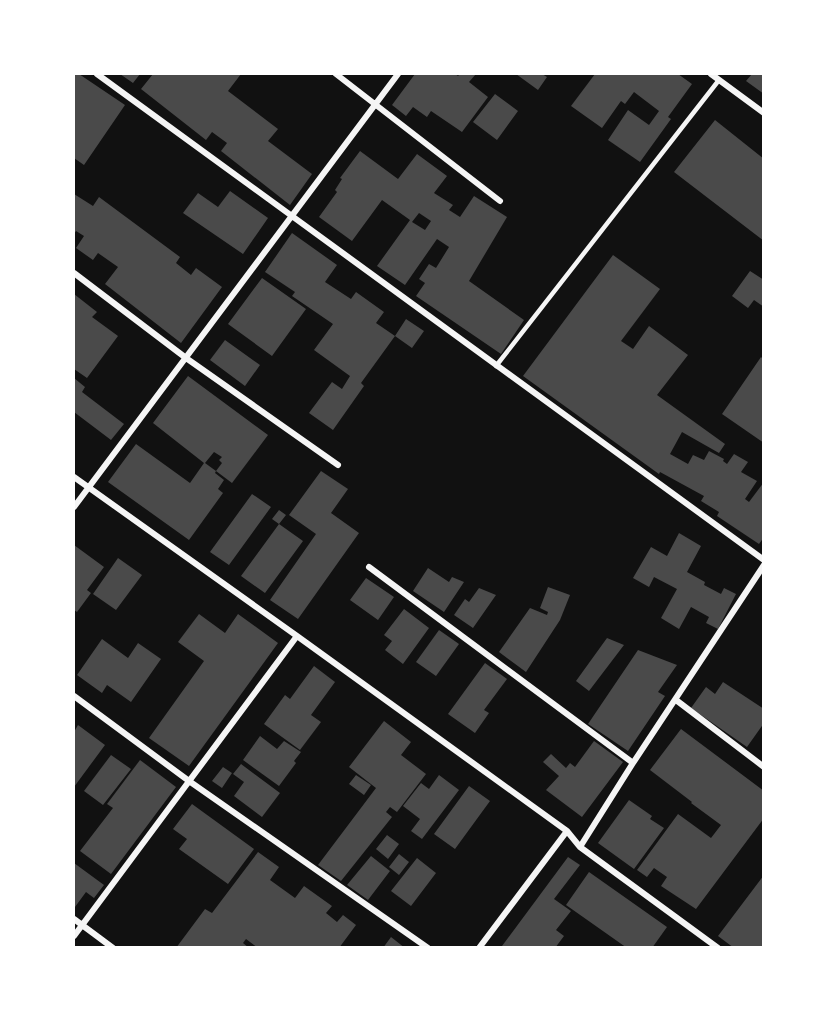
<svg xmlns="http://www.w3.org/2000/svg" width="837" height="1021" viewBox="0 0 837 1021" font-family="Literata,serif">
<style>
.building{fill:#4a4a4a;fill-rule:evenodd}
.lines{fill:none;stroke-linecap:round;stroke-linejoin:round}
.service{stroke:#f5f5f5;stroke-width:4.5}
.minor{stroke:#f5f5f5;stroke-width:6}
</style>
<rect width="100%" height="100%" fill="#111"/>
<path class="building" d="M74,74H79L125,105L84,165L74,158Z
M120,74H140L133,83Z
M153,74H241L228,91L278,129L268,141L312,174L290,205L221,151L227,143L212,132L206,140L141,89Z
M415,74H455L458,76L460,74H476L469,82L488,97L462,132L431,111L427,117L413,107L406,116L392,105Z
M516,74H542L547,77L538,90Z
M595,74H678L692,84L668,117L671,119L640,162L608,140L628,110L649,125L659,111L634,92L625,104L621,101L602,128L571,106Z
M752,74H764V94L746,81Z
M495,94L518,111L497,140L473,122Z
M715,120L764,159V241L674,172Z
M360,151L398,179L417,154L447,176L434,193L453,205L449,210L460,217L474,196L507,217L469,281L524,320L501,354L416,296L425,283L419,279L429,264L436,268L449,247L437,239L405,285L377,266L410,220L382,200L352,241L319,217L337,192L335,190L342,179L340,178ZM419,213L431,221L425,230L412,222Z
M230,191L268,218L243,254L183,213L198,193L218,207Z
M74,194L93,206L99,197L180,257L176,263L191,275L196,268L222,287L181,343L105,284L118,267L98,253L93,260L76,248L84,236L76,231L74,234Z
M292,233L337,265L325,282L351,299L356,292L384,312L376,323L395,336L361,383L364,386L333,430L309,413L332,382L342,389L350,376L314,350L333,324L292,296L295,292L265,272Z
M613,255L660,289L621,341L633,349L649,326L688,355L657,395L725,444L719,453L682,432L670,454L688,464L693,455L704,460L709,451L724,459L723,461L727,464L734,454L748,462L741,472L757,481L745,499L749,502L764,482V537L759,544L717,516L719,512L701,501L704,496L660,472L659,474L523,376Z
M750,271L764,280V307L754,300L748,308L732,296Z
M262,278L306,309L272,356L228,324Z
M74,294L97,312L92,317L118,336L87,378L74,369Z
M406,319L424,331L412,348L395,336Z
M225,340L260,365L245,386L210,360Z
M761,357L764,360V443L722,414Z
M188,376L268,435L232,483L216,471L222,463L219,460L222,457L214,452L205,463L216,471L215,473L224,480L218,489L223,493L189,540L108,482L136,444L190,483L204,463L153,423Z
M74,378L85,387L82,392L124,424L111,440L74,412Z
M321,471L348,489L331,513L359,533L298,619L270,600L316,534L289,515Z
M252,494L271,507L229,565L210,552Z
M279,510L286,515L279,524L272,519Z
M279,524L303,541L265,593L241,576Z
M679,533L701,546L687,572L705,582L704,585L721,594L724,588L736,594L718,629L706,623L709,617L691,607L679,629L661,618L677,589L654,577L649,587L633,578L651,547L667,556Z
M74,545L104,567L87,590L91,593L77,612L74,610Z
M118,558L142,575L116,610L93,594Z
M428,568L449,582L452,577L464,582L444,612L413,591Z
M366,578L394,597L378,620L350,600Z
M548,587L570,595L560,620L526,672L499,652L530,608L547,615L548,612L540,608Z
M479,588L496,595L473,628L454,615L465,599L469,602Z
M404,609L429,628L403,664L385,650L392,641L384,635Z
M199,614L225,633L238,614L278,643L189,766L149,738L204,661L178,642Z
M439,630L459,644L436,676L416,662Z
M607,638L624,645L589,691L576,681Z
M102,639L128,658L138,643L161,659L131,702L107,685L102,693L77,675Z
M638,650L677,665L658,692L665,696L628,751L588,724Z
M485,663L507,679L484,710L489,713L475,733L448,714Z
M314,666L335,682L311,715L321,722L300,750L264,724L285,695L290,699Z
M723,682L764,709V723L747,747L691,708L706,687L715,694Z
M384,721L411,742L401,755L426,774L397,812L390,807L386,812L392,817L341,881L318,865L376,788L349,767Z
M78,725L105,745L74,787V732Z
M681,729L764,791V818L696,909L661,886L667,877L654,868L647,877L637,870L678,814L711,838L721,825L691,803L692,802L650,770Z
M260,736L277,749L284,741L301,752L294,761L296,763L279,786L243,760Z
M594,741L623,762L582,817L546,790L559,776L543,762L551,754L566,768L570,763L575,767Z
M111,755L131,769L103,805L84,791Z
M140,760L176,787L111,874L80,851L113,808L107,804Z
M241,764L280,793L262,817L234,796L244,782L233,774Z
M223,767L232,773L222,788L212,781Z
M356,775L371,785L364,795L349,784Z
M439,775L459,790L422,839L411,831L420,819L403,806L421,783L429,789Z
M469,786L490,801L455,849L434,834Z
M629,800L652,816L650,819L664,828L634,869L598,843Z
M192,804L254,849L228,884L179,849L187,839L173,829Z
M387,835L399,844L388,859L376,849Z
M258,852L279,867L270,880L295,898L304,886L332,906L326,913L337,922L343,915L356,925L339,948H258L246,939L243,943L249,948H176L205,909L212,913Z
M399,854L409,862L399,875L389,867Z
M371,856L390,871L368,900L347,885Z
M568,857L580,865L554,899L571,911L556,930L564,936L555,948H504L502,946Z
M417,858L436,873L411,906L391,891Z
M74,863L104,885L94,898L86,892L75,907L74,905Z
M589,872L667,927L652,948H627L566,905Z
M764,875V948H734L718,936Z
M391,937L405,948H383Z"/>
<g class="lines">
<path class="service" d="M496,366L719,80"/>
<path class="minor" d="M97,74L764,560
M336,74L500,201
M711,74L764,113
M74,273L186,358L338,465
M74,477L297,636L567,831L580,847L718,948
M74,507L398,74
M369,567L633,763
M74,696L189,781L428,948
M676,700L764,767
M580,847L633,763L764,565
M74,919L113,948
M74,936L297,636
M479,948L567,831"/>
</g>
<rect width="837" height="1021" fill="none" stroke="#ffffff" stroke-width="150"/>
</svg>
